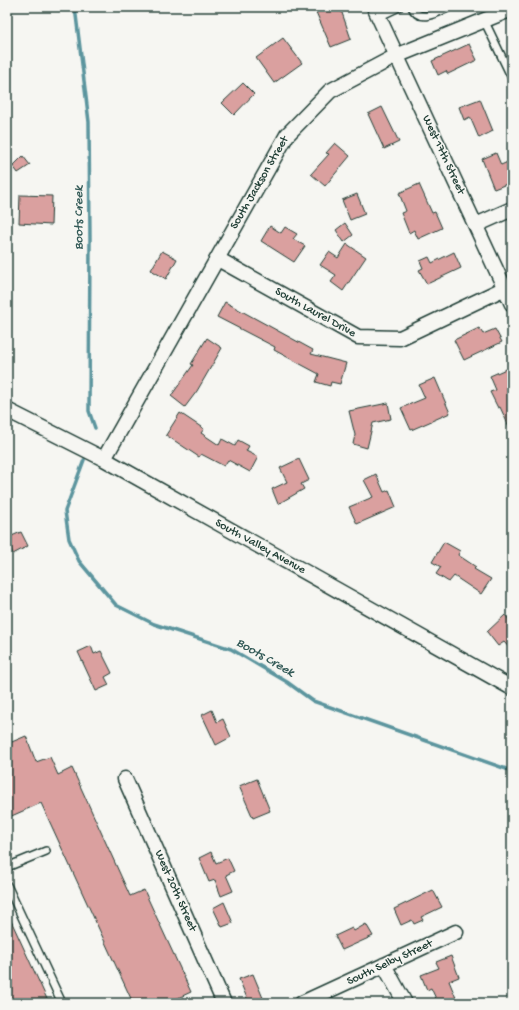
<svg xmlns="http://www.w3.org/2000/svg" width="519" height="1010" viewBox="0 0 519 1010" font-family="'Gochi Hand',sans-serif">
<style>
.lines{fill:none;stroke-linecap:round;stroke-linejoin:round}
.stream{stroke:#5c959e;stroke-width:3.5}
.building{fill:#daa09f;stroke:#1f3d34}
.service-casing{stroke:#1f3d34;stroke-width:10}
.minor-casing{stroke:#1f3d34;stroke-width:17}
.service{stroke:#f6f6f2;stroke-width:7}
.minor{stroke:#f6f6f2;stroke-width:14}
.labels{text-anchor:middle;dominant-baseline:central;stroke-width:3;stroke-linejoin:round;paint-order:stroke}
.street-label{font-size:12px;fill:#1f3d34;stroke:#f6f6f2}
.water-label{font-size:13px;font-style:italic;fill:#335a57;stroke:#f6f6f2}
</style>
<rect width="100%" height="100%" fill="#f6f6f2"/>
<filter id="ink" filterUnits="userSpaceOnUse"><feTurbulence type="fractalNoise" baseFrequency=".025" numOctaves="2"/><feDisplacementMap in="SourceGraphic" scale="8" xChannelSelector="R" yChannelSelector="G"/><feConvolveMatrix kernelMatrix="1 2 1 2 8 2 1 2 1" color-interpolation-filters="sRGB"/></filter>
<g filter="url(#ink)">
<g class="lines">
<path class="stream" d="M75,7L89,122L90,241L89,411L95,428
M84,460L65,511L69,539L79,561L116,605L154,624L231,649L287,682L313,701L512,771"/>
</g>
<path class="building" d="M327,7H340L351,39L331,47L316,12Z
M283,38L302,63L274,83L256,58Z
M469,44L477,60L448,74L446,71L438,75L432,61Z
M243,83L254,94L234,115L222,103Z
M480,99L493,131L479,138L470,117L464,120L459,107Z
M382,107L399,142L384,149L368,114Z
M335,143L350,156L325,186L311,174L329,154L326,153Z
M496,153L501,165L512,160V182L494,189L482,159Z
M23,156L30,165L18,173L13,166Z
M419,184L432,213L435,212L442,228L418,239L414,230L409,233L401,213L406,211L399,193Z
M357,194L365,214L350,220L342,200Z
M20,195L52,196L51,225L19,223Z
M345,223L353,235L344,242L336,230Z
M270,226L281,233L285,227L297,234L293,239L305,246L294,262L261,241Z
M347,244L366,257L343,291L331,282L336,275L320,265L329,252L338,258Z
M162,251L177,259L166,279L151,270Z
M454,252L461,268L427,284L419,270L423,268L420,261L429,257L432,263Z
M225,302L313,350L311,354L346,363L340,384L331,382L330,386L316,382L319,374L274,350L275,347L217,317Z
M479,328L483,334L495,329L502,342L464,360L454,340Z
M207,338L222,348L197,391L185,407L171,396L193,365L191,364Z
M506,369L512,381V433L500,407L498,408L490,392L496,390L490,376Z
M435,378L450,413L411,430L401,408L425,398L419,385Z
M388,403L391,419L373,423L367,448L353,444L355,435L349,411Z
M180,413L204,429L201,433L219,445L222,439L235,446L238,440L249,446L246,451L258,457L250,472L228,460L224,466L201,454L199,457L166,435Z
M299,459L309,480L301,484L304,489L278,504L272,489L287,482L280,468Z
M376,474L384,492L389,490L396,507L357,524L349,507L373,497L364,480Z
M21,532L28,546L13,554L7,538Z
M444,542L460,551L458,555L476,567L474,569L491,579L481,594L454,576L449,582L436,574L441,567L432,562Z
M505,615L512,623V651L504,642L498,646L487,632Z
M91,646L94,654L101,651L112,673L105,677L109,685L96,691L78,652Z
M212,710L217,722L223,719L231,737L216,745L202,715Z
M26,736L36,762L50,757L58,775L72,768L130,896L144,890L191,992L167,1003H133L41,803L7,818V744Z
M257,779L270,811L253,818L239,786Z
M211,852L216,863L228,858L234,871L226,875L233,891L221,896L215,880L209,882L199,858Z
M433,890L442,907L421,917L423,920L414,924L412,920L401,925L394,909Z
M224,902L233,923L222,927L213,908Z
M7,912L47,999L38,1003H7Z
M366,924L373,936L342,950L335,936L352,928L354,931Z
M451,956L459,977L449,981L456,998L445,1003H438L431,988L427,990L421,975L439,968L436,962Z
M253,974L263,998L249,1003L239,979Z"/>
<g class="lines">
<g class="service-casing">
<path id="service" d="M412,7C419,24 438,12 450,7
M378,17L399,7
M484,20L512,78
M7,867L46,851
M7,885L62,1003"/>
</g>
<g class="minor-casing">
<path id="minor" d="M374,7L512,304
M476,225L512,209
M218,259L358,337L400,338L505,288
M7,410L104,459L512,688
M104,459L287,135L330,91L396,56L512,9
M125,779L224,1003
M384,965L405,1003
M302,1003L456,932"/>
</g>
<use href="#service" class="service"/>
<use href="#minor" class="minor"/>
</g>
</g>
<g class="labels">
<g class="street-label">
<text transform="translate(443 155) rotate(65)">West 17th Street</text>
<text transform="translate(260 183) rotate(-60)">South Jackson Street</text>
<text transform="translate(315 313) rotate(29)">South Laurel Drive</text>
<text transform="translate(260 547) rotate(29)">South Valley Avenue</text>
<text transform="translate(175 891) rotate(66)">West 20th Street</text>
<text transform="translate(390 963) rotate(-25)">South Selby Street</text>
</g>
<g class="water-label">
<text transform="translate(79 218) rotate(-90)">Boots Creek</text>
<text transform="translate(265 658) rotate(30)">Boots Creek</text>
</g>
</g>
<rect width="519" height="1010" fill="none" stroke="#f6f6f2" stroke-width="24"/>
<rect x="12" y="12" width="495" height="986" fill="none" stroke="#1f3d34" stroke-width="1.5" filter="url(#ink)"/>
</svg>
